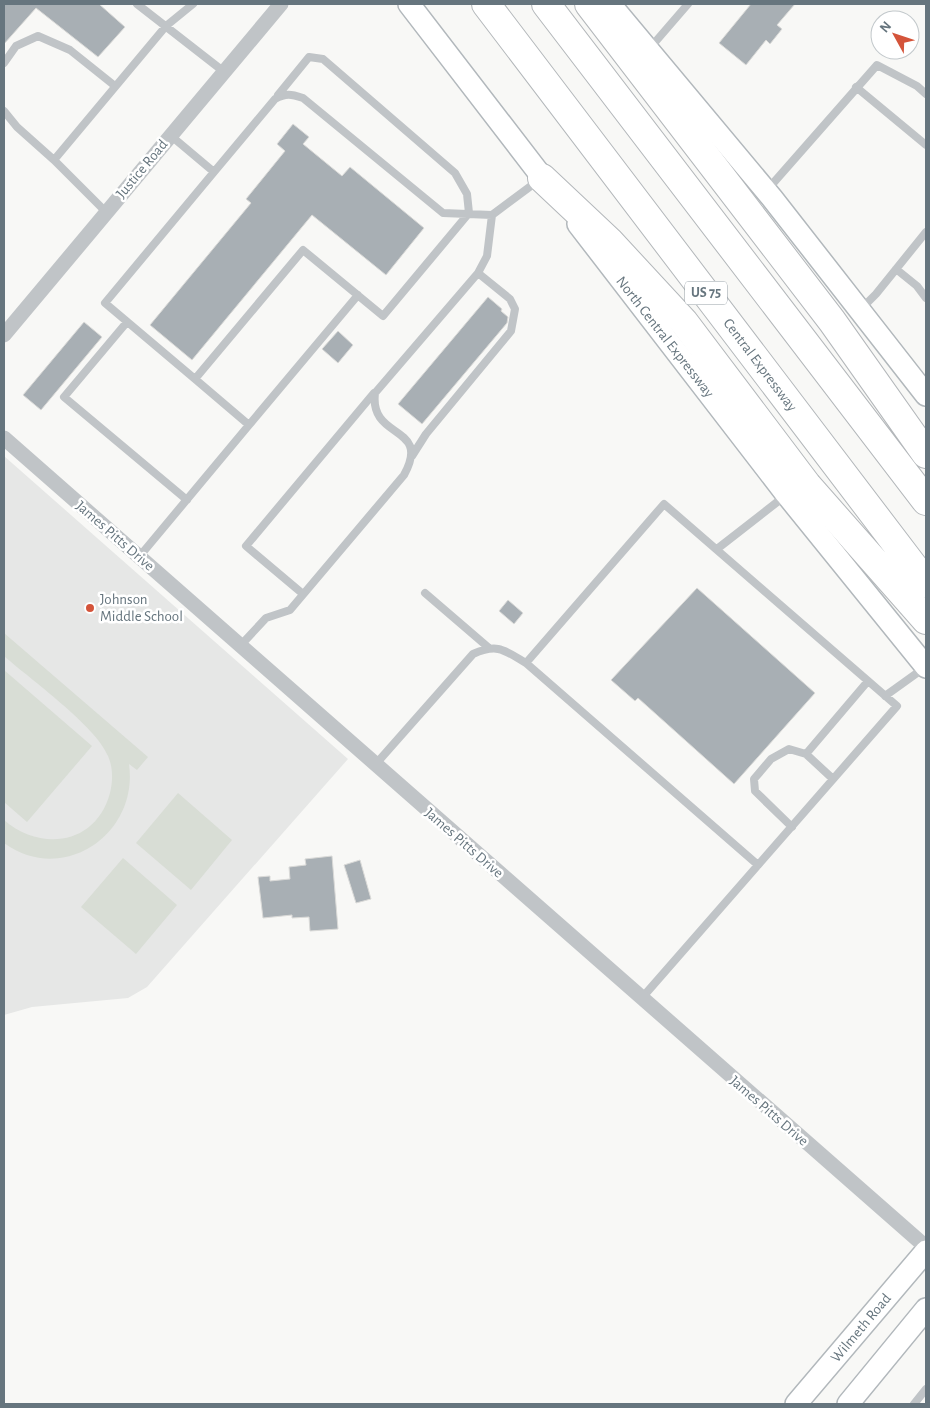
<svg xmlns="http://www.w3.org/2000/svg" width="930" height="1408" viewBox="0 0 930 1408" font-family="'Alegreya Sans',sans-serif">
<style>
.built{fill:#e6e7e6}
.green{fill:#d8ddd5}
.building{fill:#a8afb4;stroke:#dadad8}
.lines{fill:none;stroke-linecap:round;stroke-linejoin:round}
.secondary-casing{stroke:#b2b8bc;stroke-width:24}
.highway-casing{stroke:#b3b7ba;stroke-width:30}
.lane{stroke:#c0c4c7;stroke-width:8}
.street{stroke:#c0c4c7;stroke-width:15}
.secondary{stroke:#fff;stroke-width:21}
.highway{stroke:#fff;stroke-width:28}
.poi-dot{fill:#d4543a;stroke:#fff;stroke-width:2}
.labels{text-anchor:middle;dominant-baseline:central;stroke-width:5;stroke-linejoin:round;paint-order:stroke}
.shield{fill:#fff;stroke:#949ea5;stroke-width:1}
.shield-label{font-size:14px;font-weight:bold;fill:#66757e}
.street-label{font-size:15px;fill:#66757e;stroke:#fff}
.poi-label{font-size:15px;fill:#66757e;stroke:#fff;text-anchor:start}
</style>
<rect width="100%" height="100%" fill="#f8f8f6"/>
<path class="built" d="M4,456L348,759L147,987L128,998L32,1007L4,1015Z"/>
<path class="green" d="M4,633L148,757L137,770L129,764C139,834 63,886 4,843V820C41,852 96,845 110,793C113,781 113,767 108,756C96,726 30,679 4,656Z
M4,670L92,746L27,822L4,802Z
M178,793L232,840L191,890L136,843Z
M123,858L177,905L136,954L81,907Z"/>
<path class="building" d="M4,4H99L125,27L98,57L36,8L4,44Z
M751,4H795L777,25L782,29L770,44L766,40L746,65L719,43Z
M293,124L309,137L303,144L342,176L350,167L424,228L386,275L312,215L192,360L150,325L251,203L246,199L285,151L277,144Z
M488,297L502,309L501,311L508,317L507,323L422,424L398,404Z
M84,322L102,337L41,410L23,395Z
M338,331L353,345L338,363L322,349Z
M697,588L815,693L734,784L638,698L635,701L611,680Z
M508,600L523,613L514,624L499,611Z
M332,856L338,929L310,931L309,917L292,918V915L263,918L258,877L270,876V881L290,879L289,867L306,865L305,859Z
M360,860L371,899L356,903L344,865Z"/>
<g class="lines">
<g class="secondary-casing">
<path id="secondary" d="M409,4L552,190
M610,4L772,198L926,395
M578,224L786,494L926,667
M796,1404L926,1251
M848,1404L926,1309"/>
</g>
<g class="highway-casing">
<path id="highway" d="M486,4L926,583
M546,4L926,501
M589,4L832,321L926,454
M542,178L610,242L684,322L807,485L926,620"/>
</g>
<path class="lane" d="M137,4L223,71
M650,48L688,4
M4,63L16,46L38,36L70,50L115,86
M856,87L926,145
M278,95L309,57L323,59L455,173L467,194L469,213L383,316L303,250L195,379L249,425L358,295
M4,111L17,127L54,160L166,26L193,4
M170,135L214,172L275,99C286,93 291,94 303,98L443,213L492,215L487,256L478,273L375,393C369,441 432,424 404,475L290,610L266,618L240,646
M54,160L106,212
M768,189L877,65L917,86L926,94
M492,215L539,180
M896,269L917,286L926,298
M861,309L876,294L926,232
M127,322L64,397L187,500
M195,379L105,303L214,172
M412,456L426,434L511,331L515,309L510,299L478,273
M717,549L785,496
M139,557L249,425
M425,593L489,648
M303,594L246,546L374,393
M526,663L664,504L897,706L641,999
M885,696L924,668
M806,754L868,681
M375,765L473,654C498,643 504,650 526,663L758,865
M792,827L755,791L754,779L771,759L789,749L806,754L833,779
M914,1404L926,1389"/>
<path class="street" d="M4,335L281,4
M4,438L926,1247"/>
<use href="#secondary" class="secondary"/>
<use href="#highway" class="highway"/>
</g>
<circle class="poi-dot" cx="90" cy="608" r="5"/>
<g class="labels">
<rect class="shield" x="685" y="281.5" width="42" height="23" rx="4"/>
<g class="shield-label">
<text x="706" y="293">US 75</text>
</g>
<g class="street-label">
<text transform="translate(142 169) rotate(-50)">Justice Road</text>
<text transform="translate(665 337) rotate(52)">North Central Expressway</text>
<text transform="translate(760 365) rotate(53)">Central Expressway</text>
<text transform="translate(115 536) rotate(41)">James Pitts Drive</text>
<text transform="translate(464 843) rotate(41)">James Pitts Drive</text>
<text transform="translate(769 1111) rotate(41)">James Pitts Drive</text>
<text transform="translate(861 1328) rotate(-50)">Wilmeth Road</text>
</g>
<g class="poi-label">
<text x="100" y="599">Johnson<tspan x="100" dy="17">Middle School</tspan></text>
</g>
</g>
<rect width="930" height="1408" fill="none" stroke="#66757e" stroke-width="10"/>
<g transform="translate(895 35) rotate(310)"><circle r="24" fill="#ffffff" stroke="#c2c8cb"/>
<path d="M0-4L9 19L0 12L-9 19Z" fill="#d4543a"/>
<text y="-8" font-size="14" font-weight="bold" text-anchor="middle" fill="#66757e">N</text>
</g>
</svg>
